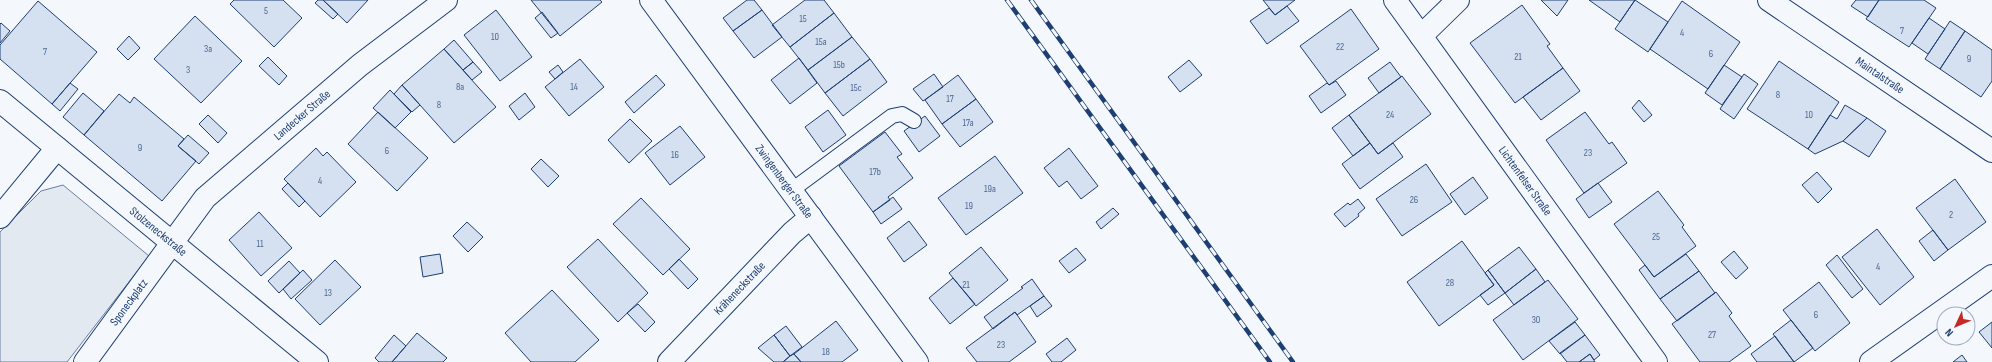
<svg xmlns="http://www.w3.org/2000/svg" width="1992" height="362" viewBox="0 0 1992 362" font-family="'Sofia Sans Condensed',sans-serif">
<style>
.green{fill:#e3e9f0;stroke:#687fa3}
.building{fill:#d5e0f0;stroke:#1d3f73}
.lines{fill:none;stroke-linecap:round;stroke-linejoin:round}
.service-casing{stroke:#1d3f73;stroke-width:16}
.minor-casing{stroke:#1d3f73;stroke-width:24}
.service{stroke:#f4f7fb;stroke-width:14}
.minor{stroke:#f4f7fb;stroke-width:22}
.rail-casing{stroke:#1d3f73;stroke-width:4.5}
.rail{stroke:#f4f7fb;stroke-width:3;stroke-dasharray:9;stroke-linecap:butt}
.labels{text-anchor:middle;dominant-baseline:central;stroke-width:3;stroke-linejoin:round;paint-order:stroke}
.number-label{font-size:10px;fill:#4b6792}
.street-label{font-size:12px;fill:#1d3f73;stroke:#f4f7fb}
</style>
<rect width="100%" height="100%" fill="#f4f7fb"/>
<path class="green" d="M63,185L149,256L67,362H0V232L41,191Z"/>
<path class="building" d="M234,0H283L302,18L274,47L230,4Z
M318,0H323L338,14L333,19L315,3Z
M323,0H368L347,23Z
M531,0H600L602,2L560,36Z
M747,0H754L762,10L733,31L723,18Z
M805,0H824L834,13L790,47L772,25Z
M1263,0H1295L1275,15Z
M1541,0H1568L1557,16Z
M1589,0H1635L1620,22Z
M1635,0L1668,22L1648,52L1615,29Z
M1856,0H1879L1868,17L1851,6Z
M1879,0H1924L1936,8L1909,47L1866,19Z
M38,1L97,52L52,104L0,59V45Z
M1682,1L1740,42L1708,89L1650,49Z
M1522,5L1550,44L1547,46L1563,68L1515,103L1470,43Z
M1287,6L1299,21L1267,44L1250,21L1269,8L1275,15Z
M1351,9L1379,49L1329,85L1300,46Z
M496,10L532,57L500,81L464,35Z
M762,10L782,37L754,58L733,31Z
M542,12L558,33L551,38L535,18Z
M834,13L852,37L808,70L790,47Z
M195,16L242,61L201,103L154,59Z
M1929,18L1945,29L1928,54L1912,43Z
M1950,21L1965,31L1940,69L1925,59Z
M1,23L10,31L0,43V24Z
M1965,31L1992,50V81L1981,97L1940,69Z
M129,36L140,48L128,60L117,49Z
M852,37L870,59L825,93L808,70Z
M454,40L473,62L463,70L444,49Z
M444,49L496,107L454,143L402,85Z
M268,57L287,76L279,85L259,66Z
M799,58L817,83L790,104L771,80Z
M580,59L604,87L569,116L545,87Z
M870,59L887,82L843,116L825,93Z
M1189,60L1202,75L1180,92L1168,77Z
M1779,61L1839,102L1808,149L1747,109Z
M473,62L482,72L472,80L463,70Z
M1390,62L1401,77L1379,93L1368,78Z
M558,65L563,72L555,79L549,72Z
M1724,65L1742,77L1722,105L1705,93Z
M1563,68L1580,91L1541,120L1523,97Z
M934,74L943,87L923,101L913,89Z
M1744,74L1758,84L1734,119L1720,109Z
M656,75L665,85L634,113L625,102Z
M958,75L976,99L942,124L925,100Z
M1402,76L1431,114L1378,154L1349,115Z
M1336,81L1346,95L1321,113L1309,96L1327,83L1329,85Z
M70,83L78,89L60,111L52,104Z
M402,85L420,105L412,112L394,94Z
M390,90L411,112L395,128L373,108Z
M83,93L104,111L84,135L63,117Z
M525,93L535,107L519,120L509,106Z
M119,94L130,103L134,97L184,139L178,146L196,161L162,201L84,135Z
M976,99L993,122L960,147L942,124Z
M1639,100L1652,115L1644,122L1632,108Z
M1845,105L1867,118L1843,141L1815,154L1808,149L1830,115L1837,119Z
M828,110L846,135L823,152L805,127Z
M378,112L428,158L397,191L348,144Z
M1585,112L1609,144L1612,142L1627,163L1584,193L1546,140Z
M208,115L227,133L218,143L199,124Z
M1349,115L1370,143L1353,156L1332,128Z
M925,116L940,136L919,152L904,131Z
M1867,118L1886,131L1869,157L1843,141Z
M630,119L652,141L629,163L608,140Z
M680,126L705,157L670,185L645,153Z
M885,132L902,154L897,157L913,178L888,197L890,200L873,212L839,166Z
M188,135L209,153L199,164L178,146Z
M1370,143L1378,154L1393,143L1403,157L1360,189L1342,164Z
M316,148L323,156L327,152L356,182L320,217L284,179Z
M1069,148L1098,186L1081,199L1067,181L1059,187L1044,168Z
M995,156L1023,193L966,235L938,198Z
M541,159L559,176L548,187L531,169Z
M1426,164L1452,202L1402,236L1376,199Z
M1817,172L1832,189L1818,203L1802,185Z
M1473,177L1488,198L1465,215L1450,194Z
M1955,179L1986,222L1948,250L1916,208Z
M288,183L305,201L299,207L282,189Z
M1598,183L1612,202L1589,218L1576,199Z
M1658,191L1684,225L1682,227L1696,246L1654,277L1614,224Z
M893,197L902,209L881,224L873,212Z
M641,198L690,249L663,275L613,224Z
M1358,199L1365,208L1358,214L1359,216L1345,227L1334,214L1348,203L1350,205Z
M1113,208L1119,214L1101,229L1096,222Z
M259,212L292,248L261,276L229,240Z
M909,221L927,245L904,262L887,238Z
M467,222L483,237L468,252L453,236Z
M1877,229L1914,277L1880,305L1842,257Z
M1933,230L1948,250L1934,261L1919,241Z
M598,239L648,293L618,322L567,267Z
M1462,241L1494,285L1439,326L1407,282Z
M981,247L1008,280L976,306L949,273Z
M1519,247L1536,269L1505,293L1488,270Z
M1076,248L1086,260L1069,273L1059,261Z
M1734,251L1748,268L1736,279L1721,262Z
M440,254L443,273L423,277L420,257Z
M1686,254L1699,271L1660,299L1639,270L1645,265L1654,277Z
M1837,255L1863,289L1852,298L1826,265Z
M679,259L698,279L688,289L669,269Z
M335,260L361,287L320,325L295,299Z
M289,261L300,273L279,293L268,281Z
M1536,269L1545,282L1514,305L1505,293Z
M303,270L312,280L291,299L283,289Z
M1488,270L1505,293L1488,305L1480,295L1494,285L1485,273Z
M1699,271L1715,293L1677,321L1660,299Z
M953,278L975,304L950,324L929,298Z
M1032,279L1044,296L1017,315L1015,312L993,329L984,317L1023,288L1021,287Z
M1548,280L1578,319L1523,360L1493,320Z
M1819,282L1850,323L1815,351L1783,310Z
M552,290L599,340L575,362H531L505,333Z
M1716,292L1732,313L1729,316L1751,346L1729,362H1700L1672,324Z
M1044,296L1052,306L1037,317L1030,306Z
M638,304L655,322L645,332L627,313Z
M1015,312L1036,342L1009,362H977L966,348Z
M1791,320L1813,348L1794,362L1773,334Z
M836,321L858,350L842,362H801L794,354Z
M1575,322L1585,335L1560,354L1549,341Z
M1992,322V348L1979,332Z
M786,326L802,347L790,356L774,335Z
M417,333L447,358L443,362H392Z
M394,335L406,346L392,362H379L375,358Z
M774,335L790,356L783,362H774L758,348Z
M1585,335L1600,355L1594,360L1590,354L1579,362H1567L1560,353Z
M1775,336L1794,362H1757L1751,354Z
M1067,338L1076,350L1061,362H1052L1046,354Z
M794,354L801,362H783L790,356Z
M1590,354L1595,362H1579Z
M1962,355L1967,362H1953Z"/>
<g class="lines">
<g class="service-casing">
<path id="service" d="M792,190L892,116L902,114L914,121"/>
</g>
<g class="minor-casing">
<g id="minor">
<path id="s1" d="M651,0L917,362"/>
<path id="s2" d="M1395,0L1656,362"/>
<path id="s3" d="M1769,0L1992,151"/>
<path d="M1421,36L1458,0"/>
<path id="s4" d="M0,101L317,362"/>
<path d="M0,217L57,148"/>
<path id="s5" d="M85,362L205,198L360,65L446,0"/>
<path id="s6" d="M669,362L792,233L811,217"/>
<path d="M1871,362L1992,276"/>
</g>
</g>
<use href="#service" class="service"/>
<use href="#minor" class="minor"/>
<g class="rail-casing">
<path id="rail" d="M1007,0L1270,362
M1031,0L1293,362"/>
</g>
<use href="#rail" class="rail"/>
</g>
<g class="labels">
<g class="number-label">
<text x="266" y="11">5</text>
<text x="803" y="19">15</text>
<text x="1902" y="31">7</text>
<text x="1682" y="33">4</text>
<text x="495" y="37">10</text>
<text x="821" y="42">15a</text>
<text x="1340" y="47">22</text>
<text x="208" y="49">3a</text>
<text x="45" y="52">7</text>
<text x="1711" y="54">6</text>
<text x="1518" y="57">21</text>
<text x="1969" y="59">9</text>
<text x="839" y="65">15b</text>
<text x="188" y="70">3</text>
<text x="460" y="87">8a</text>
<text x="574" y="87">14</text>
<text x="856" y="88">15c</text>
<text x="1778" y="95">8</text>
<text x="950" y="99">17</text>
<text x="439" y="105">8</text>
<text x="1390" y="115">24</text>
<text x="1809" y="115">10</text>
<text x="968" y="123">17a</text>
<text x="140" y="148">9</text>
<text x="387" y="151">6</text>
<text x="1588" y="153">23</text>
<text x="675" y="155">16</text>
<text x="875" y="172">17b</text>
<text x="320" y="181">4</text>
<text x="990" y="189">19a</text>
<text x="1414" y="200">26</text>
<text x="969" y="206">19</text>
<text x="1951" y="215">2</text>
<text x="1656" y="237">25</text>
<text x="260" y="244">11</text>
<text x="1878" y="267">4</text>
<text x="1450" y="283">28</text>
<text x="966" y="285">21</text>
<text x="328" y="293">13</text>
<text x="1816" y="315">6</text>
<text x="1536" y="320">30</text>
<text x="1712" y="335">27</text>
<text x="1001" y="345">23</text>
<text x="826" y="352">18</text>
</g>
<g class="street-label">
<text stroke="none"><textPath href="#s3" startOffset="134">Maintalstraße</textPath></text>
<text stroke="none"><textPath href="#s5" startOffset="331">Landecker Straße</textPath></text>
<text stroke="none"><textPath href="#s1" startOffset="225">Zwingenberger Straße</textPath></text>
<text stroke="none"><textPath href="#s2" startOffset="223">Lichtenfelser Straße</textPath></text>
<text stroke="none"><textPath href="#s4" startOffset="205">Stolzeneckstraße</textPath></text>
<text stroke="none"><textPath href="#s6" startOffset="102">Kräheneckstraße</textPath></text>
<text stroke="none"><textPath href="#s5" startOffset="74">Sponeckplatz</textPath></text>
</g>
</g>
<g transform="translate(1956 326) rotate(226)"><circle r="19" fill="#f4f7fb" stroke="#9eadc5"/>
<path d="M0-3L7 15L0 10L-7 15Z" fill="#c62828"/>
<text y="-6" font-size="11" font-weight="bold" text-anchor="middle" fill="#1d3f73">N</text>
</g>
</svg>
